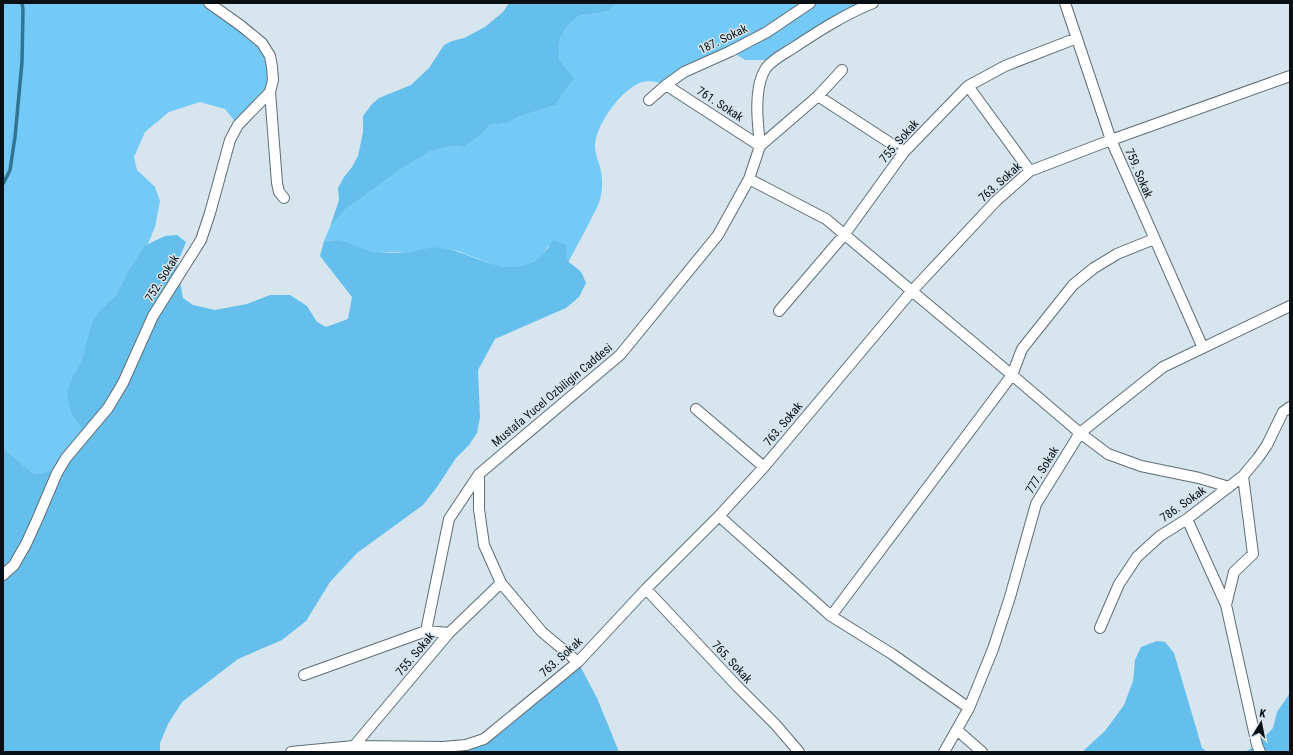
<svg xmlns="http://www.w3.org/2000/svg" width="1293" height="755" viewBox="0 0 1293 755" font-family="'Roboto Condensed',sans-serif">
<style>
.green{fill:#73caf7}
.forest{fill:#64bfed}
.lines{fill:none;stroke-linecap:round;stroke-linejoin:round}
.stream{stroke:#317494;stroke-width:3.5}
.street-casing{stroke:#5f6d75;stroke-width:12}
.street{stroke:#fff;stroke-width:10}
.labels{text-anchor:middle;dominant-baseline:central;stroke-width:3;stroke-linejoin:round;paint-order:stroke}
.street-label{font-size:12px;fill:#090f12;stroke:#d6e5ee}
</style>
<rect width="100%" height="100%" fill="#d6e5ee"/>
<path class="green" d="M3,3H209L270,56V92L238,125L225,109L200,102L169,112L145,132L134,157L137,170L155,187L160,201L155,227L148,244L144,246L129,269L116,295L103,307L87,342L81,362L73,375L72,415L81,428L78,439L54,468L45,472L34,474L3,448Z
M617,3H873L775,60H745L731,51L666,85C655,81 644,79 634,86C618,95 595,127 595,146C595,152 597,158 599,164C603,176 603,187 600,200C598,206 595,211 592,217C585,232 576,247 568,263L566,256V245L548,246L542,256L526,265L514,268L497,266L458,251L440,248L408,252H378L364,250L350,244L336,240L324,241L330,227L346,209L406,166L429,152L451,146L464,147L482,134L490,125L506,123L518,117L556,105L563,93L575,79L559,59L560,39L568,25L579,16L609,11Z"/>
<path class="forest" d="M509,3H617L609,11L579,16L568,25L560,39L559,59L575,79L563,93L556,105L518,117L507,123L490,125L482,134L464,147L451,146L429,152L406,166L346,209L330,227L339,200L338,188L344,177L352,167L358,156L363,132V116L372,104L379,98L411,85L429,68L444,45L452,41L464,38L485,27L503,12Z
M177,235L186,242L177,264L183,298L193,305L215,310L247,304L270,295H290L307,306L317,322L326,327L348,319L352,297L320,256L324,241C328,241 333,240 337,240C351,242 363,251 378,252C387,253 399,253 408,252C419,251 431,246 442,248C477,253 505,282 540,257C545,253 549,245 554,240L566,245C566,265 568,260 580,271C583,274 584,279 586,283L579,297L566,308L495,339L478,370L480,417L477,433L469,445L456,458L437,487L423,505L357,553L330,582L306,621L282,640L238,659L182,702L168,724L160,743V752H3V448L34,474L45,472L54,468L78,439L81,428L72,415L67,394L73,375L81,362L93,320L103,307L116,295L129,269L144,246L165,236Z
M1157,641L1165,642L1174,653L1202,748L1207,752H1082L1105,731L1124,705L1133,681L1135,660L1141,647Z
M578,662L597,698L619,752H291L394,748L484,739Z
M1290,693V752H1245L1257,745L1273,728L1277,712Z"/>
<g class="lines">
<path class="stream" d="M3,184L10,170L15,137L22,62L23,10L22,3"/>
<g class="street-casing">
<path id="street" d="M1065,3L1111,140L1203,348
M666,85L760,146
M968,86L1030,171
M270,92L277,183L279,192L284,198
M818,96L904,152
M649,100L666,85L684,72L731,51L767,32L810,3
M760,146C758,125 755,103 760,82C761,78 764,71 766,68C773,59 784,54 793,48C819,31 845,14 873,3
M749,179L826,219L1012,375L1080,433L1108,454L1141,466L1199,478L1229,487
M779,311L844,235L904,152L968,86L1005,66L1077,38
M696,409L764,467
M479,474V509L484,545L501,583L542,632L578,662
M719,516L831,616L892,654L969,708
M1187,519L1226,605L1257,745L1260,752
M3,575L14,565L26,544L37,520L57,473L66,458L108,408L123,383L153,316L201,240L210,213L230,140L238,125L270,92L273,80L272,67L270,56L262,43L240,25L209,3
M646,589L737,686L776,725L799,752
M1226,605L1234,572L1253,554L1243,476
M831,616L1012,375L1022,349L1073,285L1094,268L1117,254L1154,239
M1100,628L1119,584L1137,557L1160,536L1187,519L1243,476L1258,458L1267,445L1283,412L1290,407
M449,633L426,631L449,519L479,474L620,355L718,235L749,179L760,146L818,96L842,70
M304,675L426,631
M957,730L982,752
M354,746L449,633L501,583
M291,752L354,746L443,747L466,745L484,739L578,662L646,589L719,516L764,467L911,292L996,201L1030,171L1111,140L1290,76
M944,752L969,708L993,649L1010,597L1036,504L1080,433L1163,367L1290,306"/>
</g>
<use href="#street" class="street"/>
</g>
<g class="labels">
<g class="street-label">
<text transform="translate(723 39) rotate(-26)">187. Sokak</text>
<text transform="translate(720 104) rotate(33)">761. Sokak</text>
<text transform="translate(899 141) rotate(-49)">755. Sokak</text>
<text transform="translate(1139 173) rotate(67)">759. Sokak</text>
<text transform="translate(1000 182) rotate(-42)">763. Sokak</text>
<text transform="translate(162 278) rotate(-58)">752. Sokak</text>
<text transform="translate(552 395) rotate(-40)">Mustafa Yucel Ozbiligin Caddesi</text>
<text transform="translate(783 424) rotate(-50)">763. Sokak</text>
<text transform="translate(1042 470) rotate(-59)">777. Sokak</text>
<text transform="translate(1183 504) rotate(-35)">786. Sokak</text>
<text transform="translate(415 654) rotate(-50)">755. Sokak</text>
<text transform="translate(561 657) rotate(-42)">763. Sokak</text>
<text transform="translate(732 662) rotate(47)">765. Sokak</text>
</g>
</g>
<rect width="1293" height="755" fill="none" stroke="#090f12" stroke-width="8"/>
<g transform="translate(1261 723) rotate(10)" stroke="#d6e5ee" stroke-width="3" paint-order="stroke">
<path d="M0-3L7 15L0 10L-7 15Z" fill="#090f12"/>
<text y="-6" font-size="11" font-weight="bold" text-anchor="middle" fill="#090f12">K</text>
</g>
</svg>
